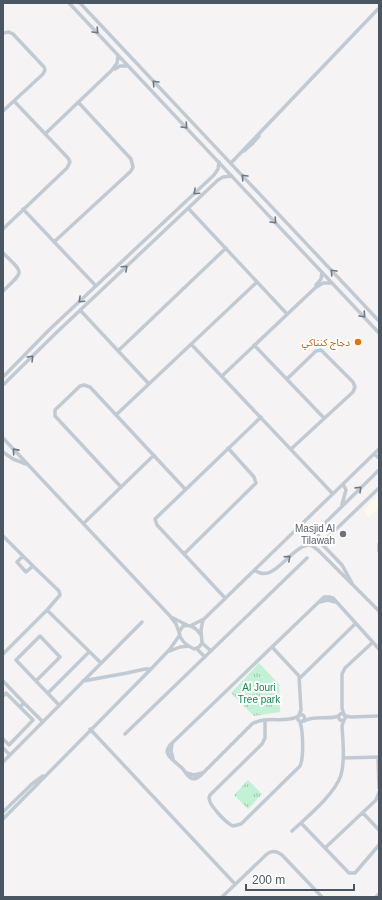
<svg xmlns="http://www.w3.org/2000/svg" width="382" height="900" viewBox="0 0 382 900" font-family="Arial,'Noto Sans Arabic',sans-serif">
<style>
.commercial{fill:#fdf9ef}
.park{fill:url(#park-tufts)}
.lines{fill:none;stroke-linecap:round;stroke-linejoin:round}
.minor{stroke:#c1cad2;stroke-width:3.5}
.oneway{stroke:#6e7983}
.food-dot{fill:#e8710a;stroke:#fff;stroke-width:1.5}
.worship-dot{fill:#6b7280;stroke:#fff;stroke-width:1.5}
.labels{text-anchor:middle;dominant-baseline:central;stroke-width:4;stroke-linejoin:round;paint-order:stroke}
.food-label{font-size:10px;fill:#c56008;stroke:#fff;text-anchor:end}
.worship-label{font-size:10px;fill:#5b616d;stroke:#fff;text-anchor:end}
.park-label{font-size:10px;fill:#17864f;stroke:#fff}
</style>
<defs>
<pattern id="park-tufts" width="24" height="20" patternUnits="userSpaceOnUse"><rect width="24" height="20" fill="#c3f1d5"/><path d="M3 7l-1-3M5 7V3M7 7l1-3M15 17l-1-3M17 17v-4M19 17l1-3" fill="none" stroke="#a0c6b0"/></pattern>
</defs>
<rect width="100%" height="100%" fill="#f5f3f3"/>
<path class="commercial" d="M379,495V508L369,517L363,510Z"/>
<path class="park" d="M259,663L279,684L280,712L254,716L231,693Z
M248,780L262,794L248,809L234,795Z"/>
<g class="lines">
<path class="minor" d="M69,3L379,333
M80,3L379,321
M3,33L9,32L13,34L44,67L45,70L43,74L3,111
M115,69L120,66H127
M45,134L112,70L117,63L118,56
M244,151L252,144L259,136
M231,163L378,9
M188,208L287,314
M23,209L96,286
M3,229L67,168L70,162L68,158L14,101
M54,242L131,171L133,167L131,159L78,102
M3,253C24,274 25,270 3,291
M316,285L321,279L322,272
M80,310L149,384
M191,344L333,494
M254,345L324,418
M118,351L226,248
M222,376L315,288L323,283H332
M3,377L49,330L214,175L218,169L219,162
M287,379L316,351L321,350L353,382L355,387L353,392L291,449
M3,385L56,333L218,180L223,177L232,176
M116,415L257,282
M3,438L170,616L176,624L179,632
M3,452L13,459L26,464
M374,454L379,458
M121,487L55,416V410L80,386L84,385L90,387L185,489
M342,504L346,490L343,484
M84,523L154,455
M3,536L33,566L26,572L17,562L23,556
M329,536L379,488
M379,544V551
M184,554L256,483L254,477L228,448
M255,570C274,586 292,543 311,545L318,550L379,611
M352,583L342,565L319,541L318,533L321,527L379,470
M225,598L157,525L155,519L261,417
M320,602L328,600L335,602
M47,610L101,663
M171,617L187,625
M190,626L204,619L379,449
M201,635C197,629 191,624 183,626L179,632C180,640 187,646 194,649L199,647L202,643L201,630L203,620
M40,636L60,657L36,681L16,660Z
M202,643L211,651
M273,648L299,676L301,710L299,715
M197,649L205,657
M170,651L180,647L189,646
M3,654L47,610L60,595L59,591L33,566
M300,678L355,624
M3,681L24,703
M36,681L59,705
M83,681L127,673L145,669H151
M48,693L89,652
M3,696L6,693L33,720L9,745L3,739
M20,707L24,703L43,722
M338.5 717a3.5 3.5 0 1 1 7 0a3.5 3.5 0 1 1-7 0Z
M297.5 718a3.5 3.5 0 1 1 7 0a3.5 3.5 0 1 1-7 0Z
M344,715L342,708V674L345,668L373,642
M299,716C285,724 266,715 252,724L200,776C197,778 194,780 191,778C187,776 185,771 182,768C179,765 169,758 168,754C166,751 168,748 170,745L324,597H329L333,598L379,649
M345,716L351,717L379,716
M265,720V738L262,744L210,795L209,798C209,805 226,823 233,826L241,824L300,766C304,757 303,730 300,722
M304,721C314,715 328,720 339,716
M90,729L235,884
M125,734L307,558
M172,744L171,751L173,759
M3,748L10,755
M378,757L379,788
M343,758L379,757
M3,762L142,622
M187,773L194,775L202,773
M3,812L33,783L43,776
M363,813L379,830
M3,819L151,669L170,649L179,636
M301,823L349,873H355L379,845
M292,831C307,817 335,794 341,775C345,760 343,742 342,726L344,720
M325,848L376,800L379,792
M222,897L267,854C272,850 277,851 282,855L322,897
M376,897L379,894"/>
</g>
<defs><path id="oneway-chevron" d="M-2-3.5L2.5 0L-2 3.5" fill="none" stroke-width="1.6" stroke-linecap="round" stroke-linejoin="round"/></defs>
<g class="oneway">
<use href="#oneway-chevron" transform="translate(96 31) rotate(47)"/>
<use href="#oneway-chevron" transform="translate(155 83) rotate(-133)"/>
<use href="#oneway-chevron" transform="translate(185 126) rotate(47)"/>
<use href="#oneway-chevron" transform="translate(244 177) rotate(-133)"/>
<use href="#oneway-chevron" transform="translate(196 192) rotate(137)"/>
<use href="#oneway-chevron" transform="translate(274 221) rotate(47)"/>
<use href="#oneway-chevron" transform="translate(125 268) rotate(-43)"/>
<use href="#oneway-chevron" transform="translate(333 272) rotate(-133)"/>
<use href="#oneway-chevron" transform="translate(81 300) rotate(137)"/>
<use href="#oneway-chevron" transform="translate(363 315) rotate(47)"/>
<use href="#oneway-chevron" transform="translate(31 358) rotate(-45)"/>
<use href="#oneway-chevron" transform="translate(15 451) rotate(-132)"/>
<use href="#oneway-chevron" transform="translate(359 489) rotate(-44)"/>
<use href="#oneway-chevron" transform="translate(288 558) rotate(-42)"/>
</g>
<circle class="food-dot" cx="358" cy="342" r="4"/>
<circle class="worship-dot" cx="343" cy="534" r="4"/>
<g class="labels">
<g class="food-label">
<text x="350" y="342">دجاج كنتاكي</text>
</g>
<g class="worship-label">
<text x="335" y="528">Masjid Al<tspan x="335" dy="12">Tilawah</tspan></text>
</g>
<g class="park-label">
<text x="259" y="687">Al Jouri<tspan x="259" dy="12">Tree park</tspan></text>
</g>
</g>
<rect width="382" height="900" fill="none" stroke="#4a5661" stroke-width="8"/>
<path d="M246 884v6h108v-6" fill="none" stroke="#4a5661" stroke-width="2"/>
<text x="252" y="884" font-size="12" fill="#4a5661" stroke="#ffffff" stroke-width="3" paint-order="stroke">200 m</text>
</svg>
